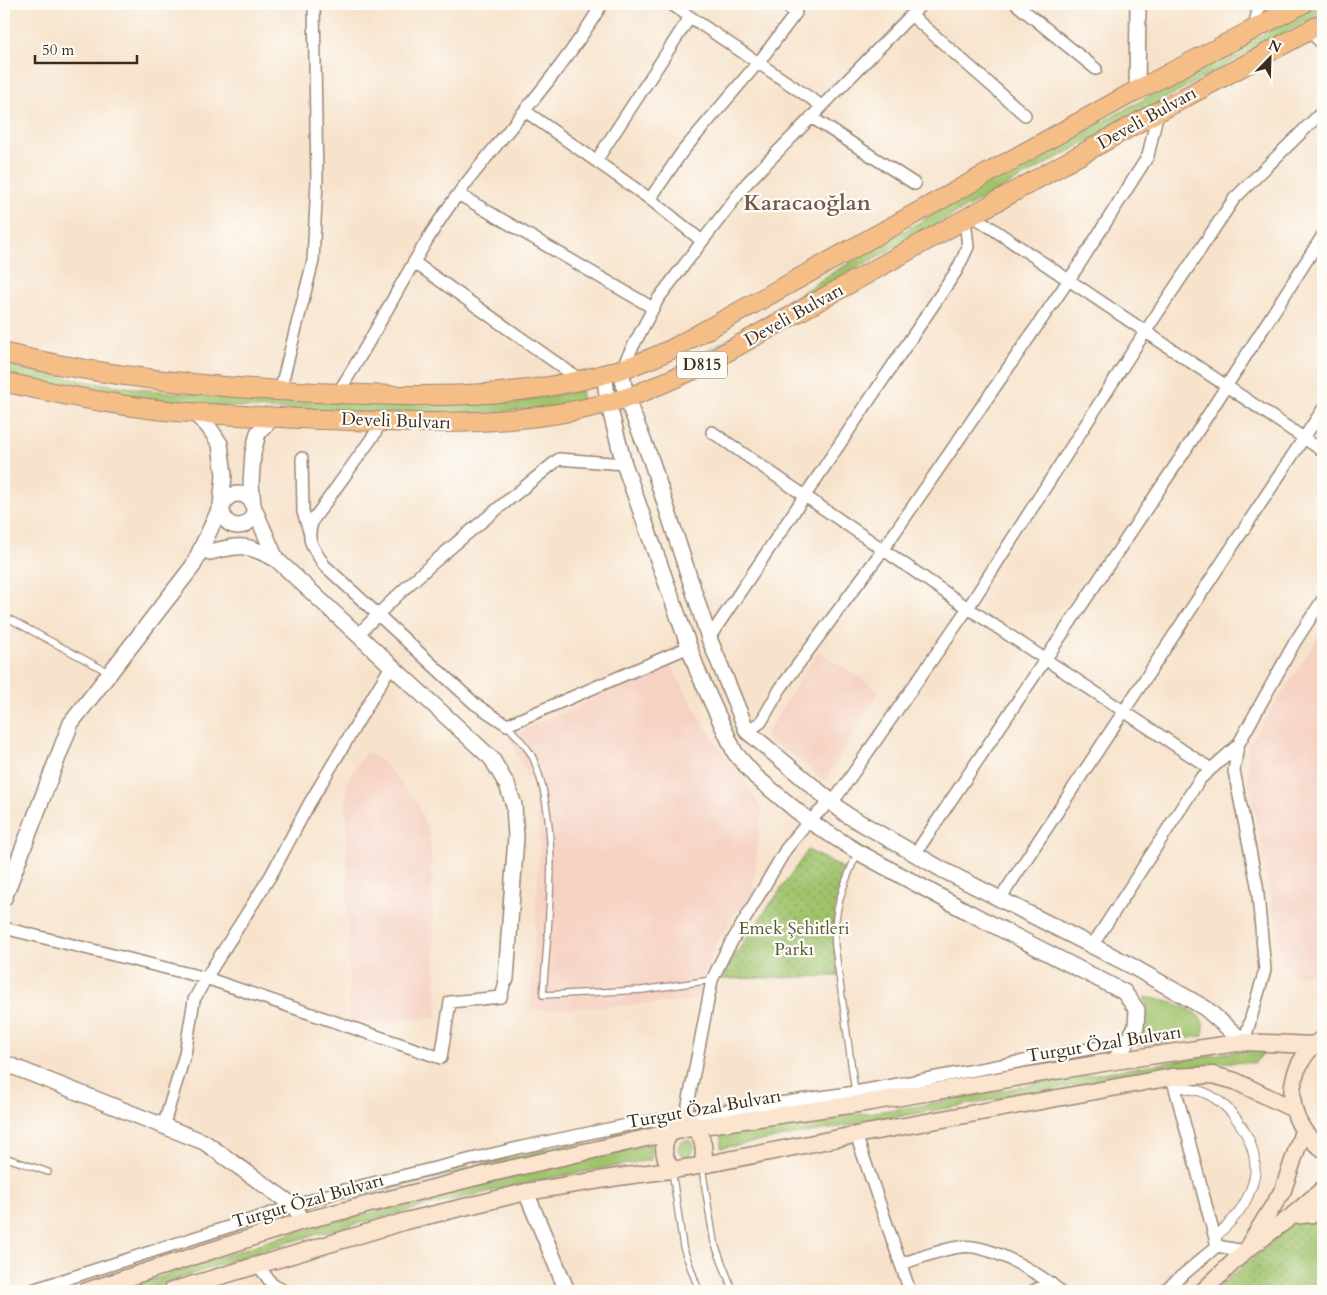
<svg xmlns="http://www.w3.org/2000/svg" width="1327" height="1295" viewBox="0 0 1327 1295" font-family="Cardo,serif">
<style>
.built{fill:#f6d2c3}
.green{fill:#9fc26b;stroke:#6d7644}
.park{fill:url(#park-dots);stroke:#6d7644}
.lines{fill:none;stroke-linecap:round;stroke-linejoin:round}
.service-casing{stroke:#998675;stroke-width:8}
.pedestrian-casing{stroke:#998675;stroke-width:11}
.minor-casing{stroke:#998675;stroke-width:14}
.tertiary-casing{stroke:#998675;stroke-width:18}
.secondary-casing{stroke:#998675;stroke-width:19}
.trunk-casing{stroke:#998675;stroke-width:21}
.service{stroke:#fff;stroke-width:5.5}
.pedestrian{stroke:#fff;stroke-width:9}
.minor{stroke:#fff;stroke-width:11}
.tertiary{stroke:#fff;stroke-width:15}
.secondary{stroke:#fbe5cf;stroke-width:16}
.trunk{stroke:#f6be87;stroke-width:19}
.labels{text-anchor:middle;dominant-baseline:central;stroke-width:4.5;stroke-linejoin:round;paint-order:stroke}
.shield{fill:#fdfcf7;stroke:#75695f;stroke-width:1}
.shield-label{font-size:16px;font-weight:bold;fill:#3b2a1e}
.street-label{font-size:18px;fill:#3b2a1e;stroke:#fdfcf7}
.park-label{font-size:18px;fill:#595835;stroke:#fdfcf7}
.district-label{font-size:22px;font-weight:bold;fill:#74584c;stroke:#fdfcf7}
</style>
<defs>
<pattern id="park-dots" width="8" height="8" patternUnits="userSpaceOnUse" patternTransform="scale(1.25)"><rect width="8" height="8" fill="#9fc26b"/><path d="M2 2h.1M6 6h.1" fill="none" stroke="#839e57" stroke-width="1.8" stroke-linecap="round"/></pattern>
</defs>
<rect width="100%" height="100%" fill="#fdfcf7"/>
<filter id="ink" filterUnits="userSpaceOnUse"><feTurbulence type="fractalNoise" baseFrequency=".02" numOctaves="2"/><feDisplacementMap in="SourceGraphic" scale="10" xChannelSelector="R" yChannelSelector="G"/><feConvolveMatrix kernelMatrix="1 2 1 2 8 2 1 2 1" color-interpolation-filters="sRGB"/></filter>
<filter id="wash" filterUnits="userSpaceOnUse"><feTurbulence type="fractalNoise" baseFrequency=".0096" numOctaves="4" result="noise"/><feDisplacementMap in="SourceGraphic" scale="20" xChannelSelector="R" yChannelSelector="G"/><feGaussianBlur stdDeviation="1.12" result="paint"/><feColorMatrix in="noise" values="0 0 0 0 0 0 0 0 0 0 0 0 0 0 0 0 0 1.4 0 .05"/><feComposite in="paint" operator="in"/></filter>
<g filter="url(#wash)">
<rect width="100%" height="100%" fill="#f7e3cc"/>
<path class="built" d="M1323,630V972L1292,976L1283,959L1248,778L1247,747Z
M818,651L879,690L825,780L764,737Z
M670,663L706,728L762,808L752,895L733,916L712,951L695,1001L530,1011L540,841L533,787L508,737Z
M366,751L384,764L402,784L418,805L430,834L437,1018L349,1023L346,784Z"/>
<path class="green" d="M1319,4H1323V12L704,352L764,319L825,277L949,205Z
M4,364C96,388 189,395 284,400C361,403 437,408 514,401C536,399 559,394 581,390L583,404C540,408 497,413 455,414C394,415 334,412 273,409C182,404 92,394 4,373Z
M1144,997C1159,999 1199,1006 1203,1024C1204,1028 1203,1033 1203,1036L1135,1046C1143,1029 1152,1016 1144,997Z
M1269,1046L1255,1063L1226,1062L1043,1091L721,1148V1133L918,1106L1045,1082Z
M1119,1050L1117,1053L890,1091Z
M643,1125L644,1129L345,1200V1197Z
M678 1148a8 8 0 1 1 16 0a8 8 0 1 1-16 0Z
M651,1144V1160C530,1180 411,1208 293,1241C242,1256 192,1275 142,1291H118L292,1233L566,1163Z"/>
<path class="park" d="M808,850L844,869C831,912 833,932 838,976L723,979L734,956Z
M1323,1216V1291H1214L1294,1222Z"/>
</g>
<g filter="url(#ink)">
<g class="lines">
<g class="service-casing">
<path id="service" d="M4,616L108,672
M507,725C515,735 528,746 533,758C562,826 548,923 543,995L642,990L712,980
M855,1092L835,946C833,911 843,885 857,854
M4,1157L48,1172
M702,1168L714,1242L733,1291
M672,1170L683,1247L699,1291"/>
</g>
<g class="pedestrian-casing">
<path id="pedestrian" d="M1174,1086C1182,1088 1192,1089 1200,1091C1229,1101 1254,1136 1255,1166C1256,1175 1252,1187 1248,1196C1241,1213 1227,1225 1215,1238"/>
</g>
<g class="minor-casing">
<path id="minor" d="M671,4L822,106
M1016,4L1096,69
M911,15L1025,115
M1254,29L1259,4
M1309,30L1323,45
M525,111L650,199L702,241
M811,117L915,184
M596,161L690,17
M458,194L653,308
M650,199L682,152L762,58L796,13L783,4
M972,215L1323,451
M415,263L579,379
M621,369L658,299L747,183L922,4
M280,391L313,261L317,181L314,4
M337,394C380,329 412,256 458,194C506,130 561,73 602,4
M381,422L374,435L313,520C305,541 313,547 324,565L475,704L507,725L689,647
M712,432L968,608L1211,769
M302,458L303,512L309,531
M358,635C418,571 490,515 559,459L624,464
M709,638L957,270L968,247L965,219
M747,731L761,722L780,689L882,551L1077,268L1148,156L1158,111
M915,854L1183,454L1323,235
M1000,899L1323,409
M4,928L206,978L441,1058L450,1002L501,997L506,979
M1092,946L1200,779L1238,745
M1244,1042L1265,970L1257,885L1234,771L1238,745L1295,642L1323,599
M1172,1077L1217,1246
M686,1115L712,980L724,955L786,849L809,821L838,795L968,608L1145,332L1234,199L1323,111
M163,1127L185,1054L194,1000L206,978L271,875L309,804L391,666
M856,1135L910,1291
M257,1264L272,1284L284,1291
M901,1264C920,1258 941,1249 960,1247C988,1243 1039,1273 1060,1291
M29,1291L340,1191L522,1147L632,1124L855,1092L1127,1042
M1033,1291L1051,1283
M1164,1291L1217,1246L1245,1251"/>
</g>
<g class="tertiary-casing">
<path id="tertiary" d="M1137,91L1138,4
M621,369L626,397L651,460L709,638L747,731L847,815L943,870L1128,964L1205,1008L1244,1042
M604,373L608,402L624,464L698,672L735,753L756,777L809,821L858,852L968,912L1124,992L1137,1010L1136,1027L1115,1061
M222 510a16 16 0 1 1 32 0a16 16 0 1 1-32 0Z
M210,552C242,544 246,544 276,559L253,506L251,483L253,453L258,433L273,417
M276,559L492,759L507,785L514,805L516,837L506,979
M4,898L71,723L193,566L221,506L224,475L220,444L208,426L194,413
M4,1063L204,1142L294,1206L303,1221
M526,1192L567,1291"/>
</g>
<g class="secondary-casing">
<path id="secondary" d="M1323,1038C1283,1065 1281,1122 1323,1149
M672,1170C655,1144 668,1135 686,1115C699,1132 708,1143 702,1166
M1292,1216L1323,1213
M1250,1243L1283,1190L1303,1131
M86,1291L303,1221L496,1172L695,1127L871,1102L1115,1061L1244,1042L1313,1045
M171,1291L406,1221L526,1192L618,1177L693,1167L839,1138L1172,1077L1213,1075L1235,1081L1293,1109
M1203,1291L1245,1251L1292,1216L1323,1189"/>
</g>
<g class="trunk-casing">
<path id="trunk" d="M4,353C104,377 205,387 307,392C428,398 561,403 672,349L1130,94L1302,4
M4,382C55,393 107,404 160,410C210,415 260,416 310,419C419,423 527,430 632,396C654,388 676,377 698,368L1139,122L1323,23"/>
</g>
<use href="#service" class="service"/>
<use href="#pedestrian" class="pedestrian"/>
<use href="#minor" class="minor"/>
<use href="#tertiary" class="tertiary"/>
<use href="#secondary" class="secondary"/>
<use href="#trunk" class="trunk"/>
</g>
</g>
<g class="labels">
<rect class="shield" x="677" y="351.5" width="50" height="27" rx="4"/>
<g class="shield-label">
<text x="702" y="365">D815</text>
</g>
<g class="street-label">
<text transform="translate(1147 118) rotate(-29)">Develi Bulvarı</text>
<text transform="translate(794 315) rotate(-29)">Develi Bulvarı</text>
<text transform="translate(396 421) rotate(2)">Develi Bulvarı</text>
<text transform="translate(1104 1044) rotate(-9)">Turgut Özal Bulvarı</text>
<text transform="translate(704 1109) rotate(-10)">Turgut Özal Bulvarı</text>
<text transform="translate(308 1201) rotate(-16)">Turgut Özal Bulvarı</text>
</g>
<g class="park-label">
<text x="794" y="928">Emek Şehitleri<tspan x="794" dy="21">Parkı</tspan></text>
</g>
<g class="district-label">
<text x="807" y="203">Karacaoğlan</text>
</g>
</g>
<rect width="1327" height="1295" fill="none" stroke="#fdfcf7" stroke-width="20"/>
<g transform="translate(1270 58) rotate(23)" stroke="#fdfcf7" stroke-width="4" paint-order="stroke">
<path d="M0-4L9 19L0 12L-9 19Z" fill="#3b2a1e"/>
<text y="-8" font-size="14" font-weight="bold" text-anchor="middle" fill="#3b2a1e">N</text>
</g>
<path d="M35 55v8h102v-8" fill="none" stroke="#3b2a1e" stroke-width="2.5"/>
<text x="42" y="55" font-size="15" fill="#3b2a1e" stroke="#fdfcf7" stroke-width="4" paint-order="stroke">50 m</text>
</svg>
